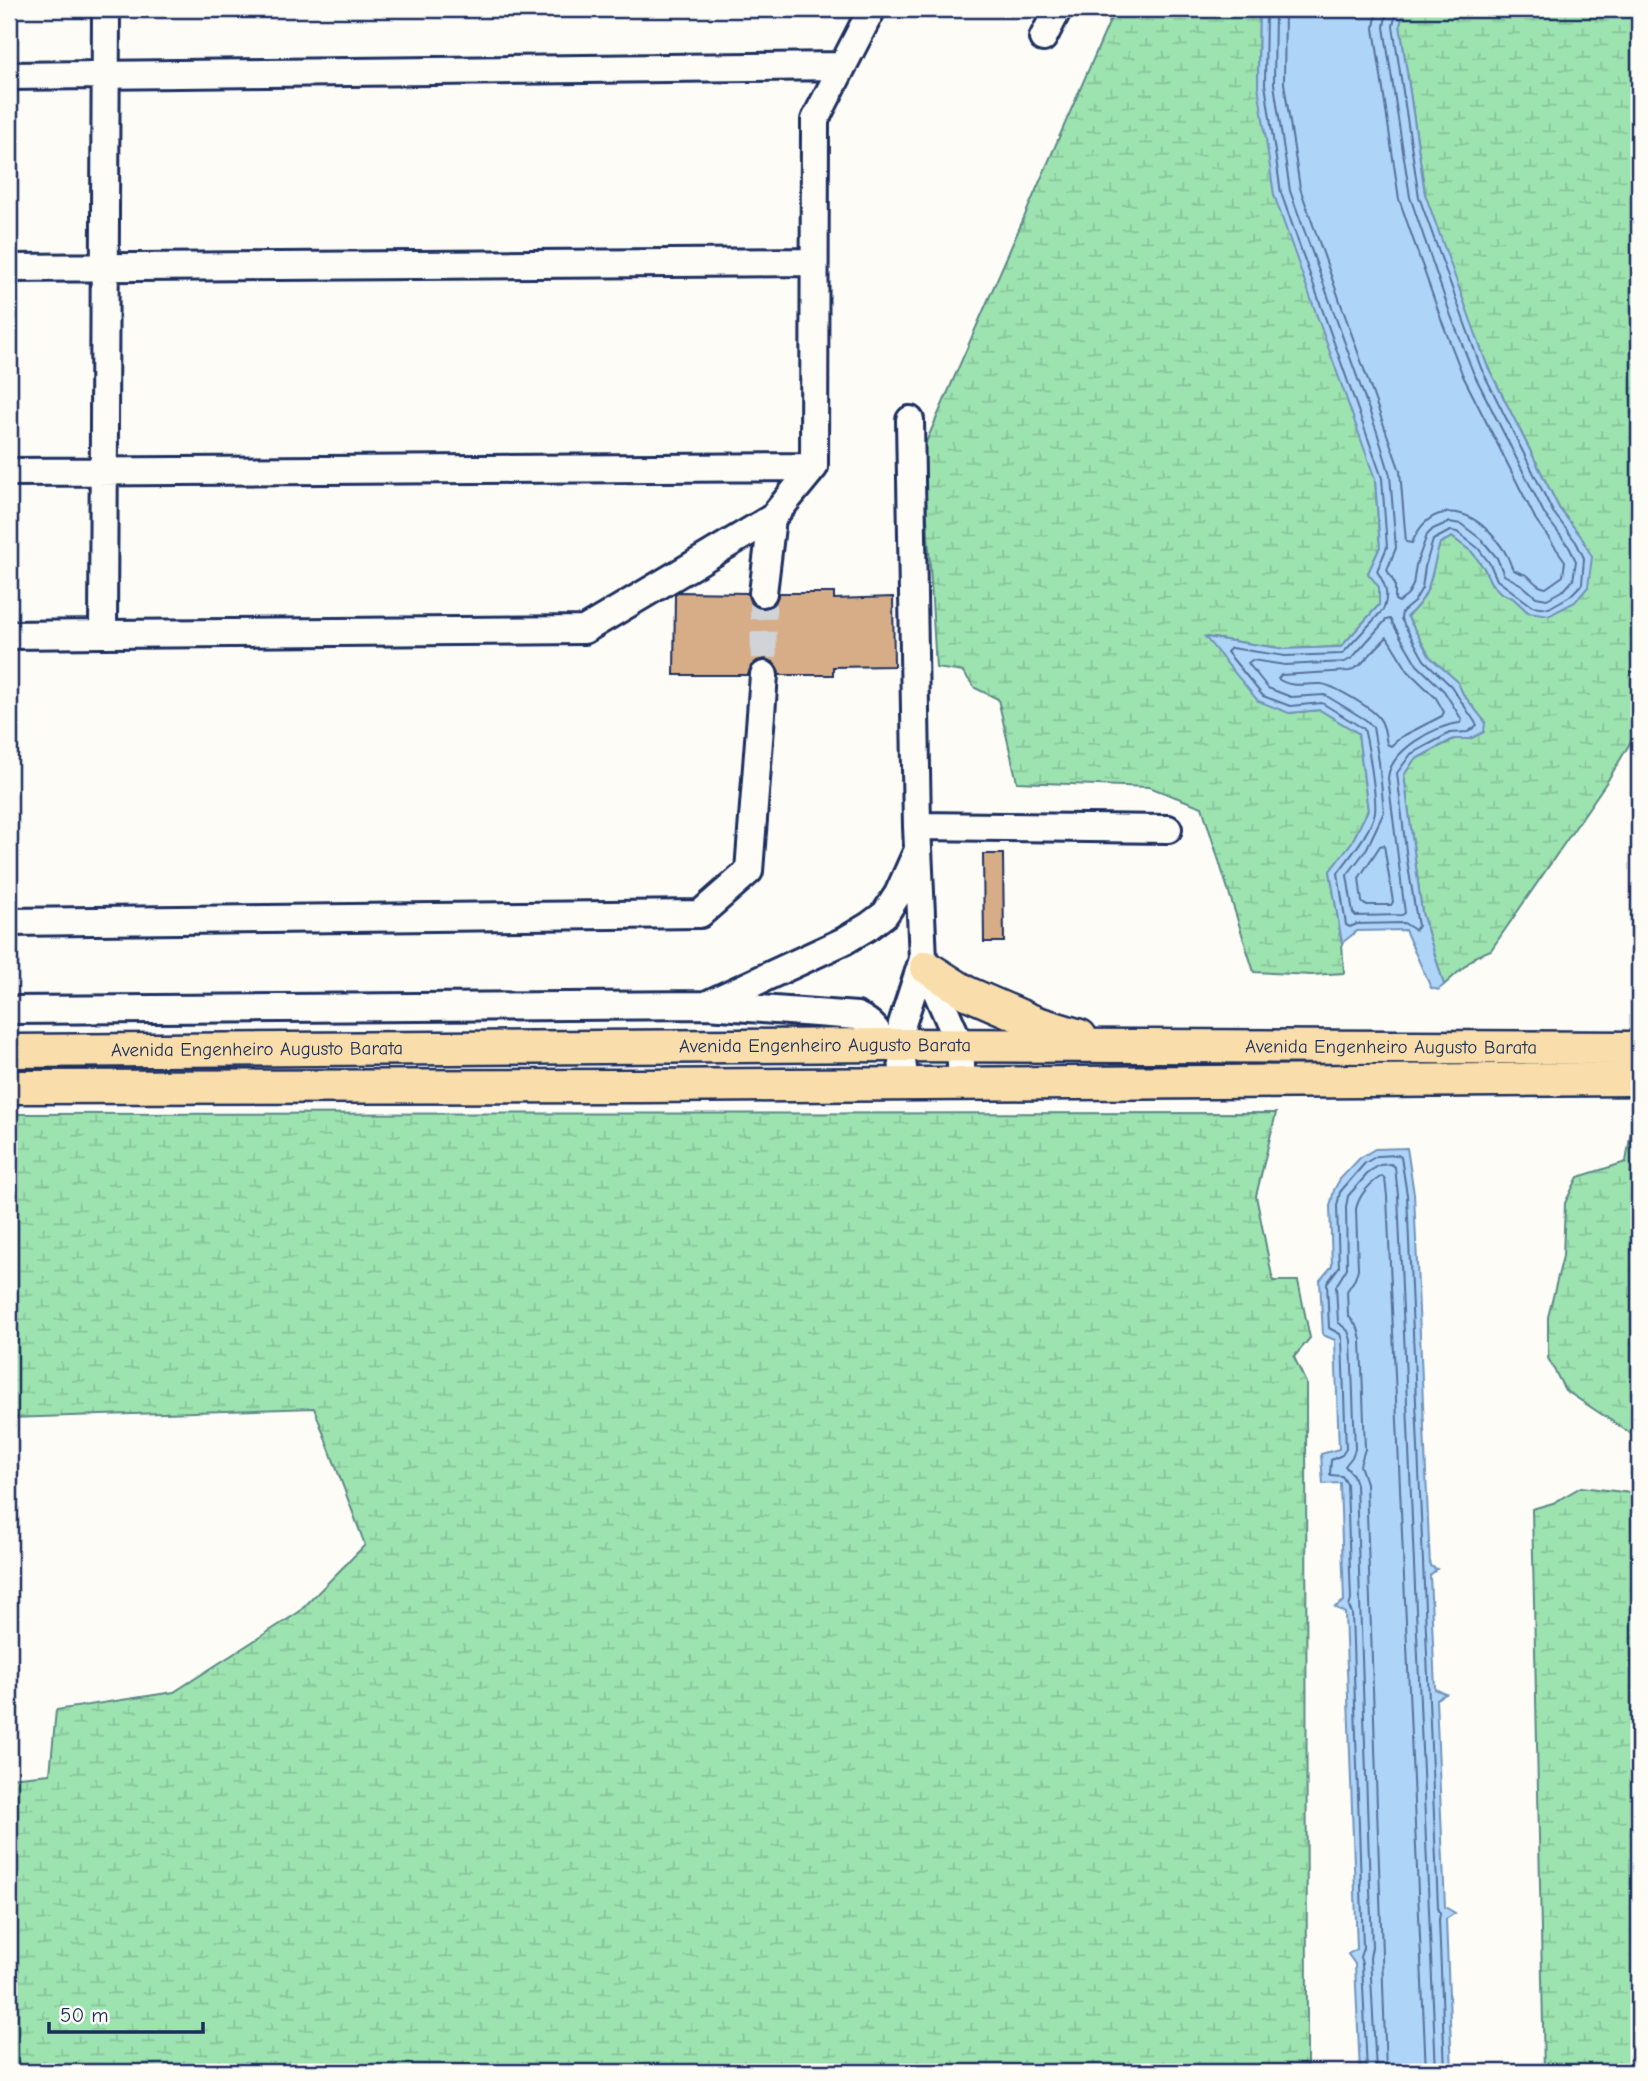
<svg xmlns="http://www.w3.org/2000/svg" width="1648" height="2081" viewBox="0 0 1648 2081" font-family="'Comic Neue',sans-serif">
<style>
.wetland{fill:url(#wetland-marsh);stroke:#5c8987;stroke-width:2}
.water{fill:#aed5f8;stroke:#7393ba;stroke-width:2}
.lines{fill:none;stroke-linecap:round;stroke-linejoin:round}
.shore{stroke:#56719c;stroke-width:2}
.building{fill:#d6ad87;stroke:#1b2f5e;stroke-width:2}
.minor-tunnel{stroke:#d0d3d8;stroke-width:26;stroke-dasharray:26 13;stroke-linecap:butt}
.minor-casing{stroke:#1b2f5e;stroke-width:32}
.major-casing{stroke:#1b2f5e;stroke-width:37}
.minor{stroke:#fdfcf7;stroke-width:26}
.major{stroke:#f9deab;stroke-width:32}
.labels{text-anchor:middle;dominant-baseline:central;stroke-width:5;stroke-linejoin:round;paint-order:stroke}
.street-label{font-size:19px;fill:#1b2f5e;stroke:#fdfcf7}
</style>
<defs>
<pattern id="wetland-marsh" width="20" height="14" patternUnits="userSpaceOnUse" patternTransform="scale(1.75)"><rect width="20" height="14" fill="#9de3b0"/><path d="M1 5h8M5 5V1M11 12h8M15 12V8" fill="none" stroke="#87c39a"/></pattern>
</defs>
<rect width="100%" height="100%" fill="#fdfcf7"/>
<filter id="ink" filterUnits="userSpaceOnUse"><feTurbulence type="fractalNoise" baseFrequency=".0143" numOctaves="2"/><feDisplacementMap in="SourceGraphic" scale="14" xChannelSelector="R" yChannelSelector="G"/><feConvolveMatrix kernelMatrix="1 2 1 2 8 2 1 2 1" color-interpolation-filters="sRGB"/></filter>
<g filter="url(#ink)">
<path class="wetland" d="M1115,9H1259L1258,85L1375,479L1380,547L1368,573L1379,587V605L1341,647L1285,649L1207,637L1289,713L1320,710L1358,733L1368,810L1352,842L1330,871L1342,943L1344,973L1311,975L1254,972L1202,807L1149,787L1017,782L998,699L975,688L963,672L936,668L923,449Z
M1404,9H1639V728L1608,780L1491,950L1476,956L1444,985L1422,913L1404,775L1414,760L1454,739H1470L1485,722L1463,694L1457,681L1430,657L1407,616C1433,595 1430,573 1440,543L1452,537L1472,552L1484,568L1491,583L1501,593L1513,598L1528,612L1582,538L1559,508L1487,365L1466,311L1425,194L1400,25Z
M1276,1113L1256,1196L1273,1281H1298L1310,1338L1294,1357L1306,1383L1307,2072H9V1778L50,1774L56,1710L174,1692L299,1612L365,1545L314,1408L9,1418V1114Z
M1634,1113H1639V1439L1565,1390L1548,1358V1317L1563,1256L1565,1203L1578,1177L1626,1162Z
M1581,1487L1639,1494V2072H1544L1532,1509L1553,1503Z"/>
<path class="water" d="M1259,9H1404L1400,25L1425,194L1487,365L1559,508L1582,538L1592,557L1588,587L1575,602L1550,615L1528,612L1513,598L1501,593L1491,583L1484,568L1472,552L1452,537L1440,543C1430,574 1433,595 1407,616L1430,657L1457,681L1463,694L1485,722L1484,732L1470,739H1453L1414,760L1404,775L1422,913L1444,985L1438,990L1431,988L1405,930L1357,931L1342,943L1330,871L1352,842L1368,810L1358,733L1320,710L1289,713L1258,701L1205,637L1285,649L1341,647L1379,605V587L1368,573L1380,547L1375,479L1274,195L1258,85Z
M1407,1148L1414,1194L1430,1566L1437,1569L1430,1575L1435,1689L1446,1694L1436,1699L1445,1907L1455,1913L1446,1919L1452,2072H1360L1355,1964L1348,1954L1357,1949L1345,1613L1335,1607L1344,1601L1340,1483L1323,1484L1321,1454L1339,1449L1335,1340L1323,1335L1320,1280L1332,1266L1330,1206L1334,1190L1340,1179L1360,1158L1375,1149Z"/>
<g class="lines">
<path class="shore" d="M1266,9L1265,84L1281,193L1382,478L1387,547L1377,571C1385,584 1390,594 1383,610L1342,654L1285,656L1231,648L1227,652L1263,696L1290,706L1322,703L1364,729C1368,743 1377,799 1375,812C1371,832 1350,856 1338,873L1346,925L1350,927L1357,924L1404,923L1415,930L1418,926L1407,860L1397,773L1411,754L1450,733L1468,732L1477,725L1451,686L1424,660L1401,619L1402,612L1414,602L1422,588L1425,567L1433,540L1450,531L1457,532L1478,548L1490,564L1497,580L1532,606L1549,608L1570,596L1582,584L1584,558L1576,542L1553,512L1481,368L1419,197L1393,26L1397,9
M1275,9L1274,84L1290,191L1377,432L1390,475L1396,548L1387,570L1395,584V600L1399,602L1407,596L1413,585L1416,565L1427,535L1433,529L1449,522L1461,524L1482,540L1497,558L1504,575L1522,585L1536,597L1547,599L1565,589L1573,580L1576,561L1569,547L1545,515L1473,372L1451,316L1410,197L1384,27L1387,9
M1285,9L1284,83L1300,188L1400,471L1406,542L1412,543C1429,502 1466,505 1493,536C1498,542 1503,548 1506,554C1509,558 1510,565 1513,569C1517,573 1523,573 1528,576C1534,581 1537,587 1546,588L1563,576L1565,561L1536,520L1463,376L1441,319L1399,199L1374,28L1377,9
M1390,619L1417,665L1444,691L1462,720L1460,723C1435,725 1390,751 1388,778L1405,913L1402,915L1356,916L1353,913L1347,875L1366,850L1384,812L1379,762L1373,727L1366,720L1325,695L1291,697L1268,688L1248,663L1252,660L1285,665L1345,662L1352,658L1386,620Z
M1387,637L1408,671L1436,698L1444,712L1442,716L1401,737L1391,746L1387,744C1385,735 1385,725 1379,718C1372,708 1333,685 1321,684C1305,683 1293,689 1278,679L1281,675L1350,671L1360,665Z
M1384,845L1393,902L1391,905H1365L1362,902L1359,878L1380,846Z
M1367,2072L1362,1964L1360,1957L1363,1948L1352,1613L1349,1607L1351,1600L1347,1484L1342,1476L1330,1475L1331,1460L1342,1455L1346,1449L1342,1340L1340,1334L1329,1328L1327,1283L1339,1267L1337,1206L1340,1192L1365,1163L1377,1156L1398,1155L1401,1157L1407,1195L1438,1907L1440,1913L1439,1920L1445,2072
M1376,2072L1370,1958L1372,1947L1356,1484L1353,1475L1345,1466L1352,1457L1355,1449L1351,1340L1348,1331L1338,1322L1336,1286L1347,1268L1346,1207L1348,1196L1370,1171L1380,1165L1391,1164L1395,1167L1398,1195L1436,2072
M1386,2072L1366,1483L1360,1465L1365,1449L1361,1340L1358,1328L1348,1315L1347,1291L1355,1279L1358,1269L1356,1209C1359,1195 1370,1183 1382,1176L1385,1179L1387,1196L1426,2072"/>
</g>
<path class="building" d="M678,592L747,593L753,605L762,609L769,608L775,603L779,593H834V599L893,597L894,666L833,667V675H779L773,662L765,659L757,661L751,666L748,675H674L675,594Z
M983,854H1003L1004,942H984Z"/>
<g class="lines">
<path class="minor-tunnel" d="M763,593L764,675"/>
<g class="minor-casing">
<path id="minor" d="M1043,38L1058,9
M9,76L842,66
M9,268L814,262
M814,467L815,120L872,9
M9,472L814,467L772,518L763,593
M103,634L584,630L772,518
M9,635L103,634L106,9
M917,826L1168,829
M9,922L700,914L749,871L764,675
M923,960L960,1045L962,1084
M708,1004L844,941L869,926L885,914L898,894L916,854
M9,1010L707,1005L857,1016C872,1023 877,1030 884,1045
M905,1084L900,1045L902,1024L923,959L917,826L910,420"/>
</g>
<g class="major-casing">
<g id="major">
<path d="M926,967L967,993L1034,1022L1080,1036"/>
<path id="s1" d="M9,1051L884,1045L1639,1048"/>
<path d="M9,1087L642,1086L1639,1079"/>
</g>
</g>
<use href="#minor" class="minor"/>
<use href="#major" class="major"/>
</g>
</g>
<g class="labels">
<g class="street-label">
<text stroke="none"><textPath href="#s1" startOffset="816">Avenida Engenheiro Augusto Barata</textPath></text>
<text stroke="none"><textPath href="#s1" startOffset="1382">Avenida Engenheiro Augusto Barata</textPath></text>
<text stroke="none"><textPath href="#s1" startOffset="248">Avenida Engenheiro Augusto Barata</textPath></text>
</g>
</g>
<rect width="1648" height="2081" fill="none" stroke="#fdfcf7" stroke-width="35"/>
<rect x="18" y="18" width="1613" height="2046" fill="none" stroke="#1b2f5e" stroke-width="2.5" filter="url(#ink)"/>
<path d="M49 2022v10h154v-10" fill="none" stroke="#1b2f5e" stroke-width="3.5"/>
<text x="60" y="2022" font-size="21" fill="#1b2f5e" stroke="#fdfcf7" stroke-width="5" paint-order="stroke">50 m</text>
</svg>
